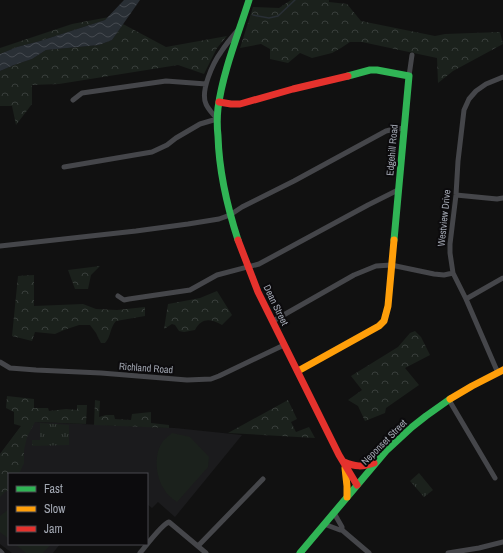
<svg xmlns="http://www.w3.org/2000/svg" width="503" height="553" viewBox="0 0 503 553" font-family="'Archivo Narrow',sans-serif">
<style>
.built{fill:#1b1b1d}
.grass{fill:url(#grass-tufts)}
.forest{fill:url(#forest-crowns)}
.pitch{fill:#1b211c}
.water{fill:url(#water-waves)}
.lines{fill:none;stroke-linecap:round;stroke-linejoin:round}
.stream{stroke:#292f35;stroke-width:1.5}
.street{stroke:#45464a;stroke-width:5}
.fast{stroke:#30b455;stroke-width:7}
.slow{stroke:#ff9f0a;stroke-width:7}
.jam{stroke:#e5322d;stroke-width:7}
.labels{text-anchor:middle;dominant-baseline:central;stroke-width:4;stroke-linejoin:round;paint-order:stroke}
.street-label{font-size:10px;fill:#a2a7b2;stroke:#0c0b0d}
</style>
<defs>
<pattern id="grass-tufts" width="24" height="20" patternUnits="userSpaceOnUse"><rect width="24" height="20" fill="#1b211c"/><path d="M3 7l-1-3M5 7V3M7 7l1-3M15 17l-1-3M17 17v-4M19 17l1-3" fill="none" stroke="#393e3b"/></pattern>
<pattern id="forest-crowns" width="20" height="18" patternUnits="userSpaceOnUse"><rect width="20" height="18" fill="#1b211c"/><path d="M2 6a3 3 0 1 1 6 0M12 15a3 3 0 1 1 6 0" fill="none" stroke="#393e3b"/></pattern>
<pattern id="water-waves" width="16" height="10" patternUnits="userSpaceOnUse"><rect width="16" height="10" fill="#292f35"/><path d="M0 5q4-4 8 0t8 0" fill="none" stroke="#454a50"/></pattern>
</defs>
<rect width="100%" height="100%" fill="#111"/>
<path class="built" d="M28,417L35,422L175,428L242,435L175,517L158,502L152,508L147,504V474H9V544H60L53,553H12L0,544V454Z"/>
<path class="grass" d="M40,423L69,425V445L32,446V440H40Z
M419,473L433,490L424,497L410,481Z"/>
<path class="forest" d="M291,0H329V2L347,4L361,21L435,36L445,34L500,32L503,44L453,71L438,83L437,58L362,42H350L341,48L332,53L312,58L300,53L288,63L270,59V49L261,44L240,48L253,7L279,8Z
M109,17L105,20L40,41L17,47L0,54V48L72,24Z
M123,24L166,47L227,36L217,48L204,74L178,65L59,84L32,85V104L16,125L12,106H0V71L14,65L32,59L46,50L99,45L112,40Z
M100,266L91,275L88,289H75L68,270Z
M34,275V306L83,304L96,309L117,310L145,307V316L116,321C110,327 111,337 105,343H101L96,333L90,325H79L64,330L55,334L35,332L32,341L12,336L18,276Z
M217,291L232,315L222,325C211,319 202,317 195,330L184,332L179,331L175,325L172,324L164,329L168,304L200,298Z
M415,331L421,337L430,355L405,368L419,385L386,408L385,413L365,421L358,406L348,400L362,390L351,376L398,347L410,333Z
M7,396L34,399V408H48L49,411L66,409L77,410V405H87L86,424L35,422L27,437L24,450V463L19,474H9V490L5,492L0,497V454L21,426L14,424V412L6,408Z
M95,400L100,401L99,417L106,415H114L115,419L131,420L132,414L151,412V423L169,425V428L94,425Z
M288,400L297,419L291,422L296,432L309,427L315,438L228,433Z"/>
<path class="pitch" d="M172,433L190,437L209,457L208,467L177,502C172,498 167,495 164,489C155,476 153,451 165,439C167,437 170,435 172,433Z
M9,509V539L0,532V516Z
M15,544H51L43,553H26Z"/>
<path class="water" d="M124,0H140L112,40L99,45L46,50L32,59L14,65L0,71V54L17,47L40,41L105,20Z"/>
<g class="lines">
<path class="stream" d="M253,15L269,18L278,16L295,0"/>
<path class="street" d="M409,76L412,55
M73,100L82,93L166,81L206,84
M64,167L152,152L167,145L176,138L200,124L217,119C213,114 208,109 206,104C200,91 213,63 221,52C226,44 232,37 238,30
M456,195L497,199L503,198
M0,246L136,231L188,224L219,219L230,215L242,207L294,181L386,131L390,130L404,128
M118,296L124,300L129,299L190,290L217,275L259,264L368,205L398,190
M466,299L503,278
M273,321L354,275L376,266L391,265L434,274L444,275L453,273
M0,362L10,368L36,370L101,373L187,380L211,379L219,376L284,345
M498,373L466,299L453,273L450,253V244L456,195L458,161L464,110L469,99L476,91L486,84L503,77
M449,400L495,478
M324,524L340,530H342V527L334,513
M342,530L369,553
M198,546L263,479
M0,551L2,553
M140,553C146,546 162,524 169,522L206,553
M448,553L479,548L503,542"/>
<path class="fast" d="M348,76L370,70H377L409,76L394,240
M238,240C227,206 219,171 218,136C217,127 217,117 218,108C223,71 238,35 249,0
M300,553L386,451L412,427L426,416L450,399"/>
<path class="slow" d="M298,371L379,326L384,321L388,306L394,240
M450,399L472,386L503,370
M345,468L347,486V497"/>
<path class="jam" d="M219,102L231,104H240L293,89L348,76
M238,240L258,292L339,455L357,485
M344,462C355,467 363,467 374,463"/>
</g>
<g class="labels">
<g class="street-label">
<text transform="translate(392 150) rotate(-85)">Edgehill Road</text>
<text transform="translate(444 218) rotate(-84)">Westview Drive</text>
<text transform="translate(276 305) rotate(64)">Dean Street</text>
<text transform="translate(146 368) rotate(4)">Richland Road</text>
<text transform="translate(384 442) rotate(-45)">Neponset Street</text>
</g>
</g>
<rect x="8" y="473" width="140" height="72" fill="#0c0b0d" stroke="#48494f"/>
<rect x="16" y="486" width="20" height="6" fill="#30b455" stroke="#48494f"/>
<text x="44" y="493" font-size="12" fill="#a2a7b2">Fast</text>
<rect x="16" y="506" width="20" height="6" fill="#ff9f0a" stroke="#48494f"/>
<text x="44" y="513" font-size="12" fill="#a2a7b2">Slow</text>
<rect x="16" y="526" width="20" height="6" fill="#e5322d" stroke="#48494f"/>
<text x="44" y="533" font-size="12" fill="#a2a7b2">Jam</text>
</svg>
